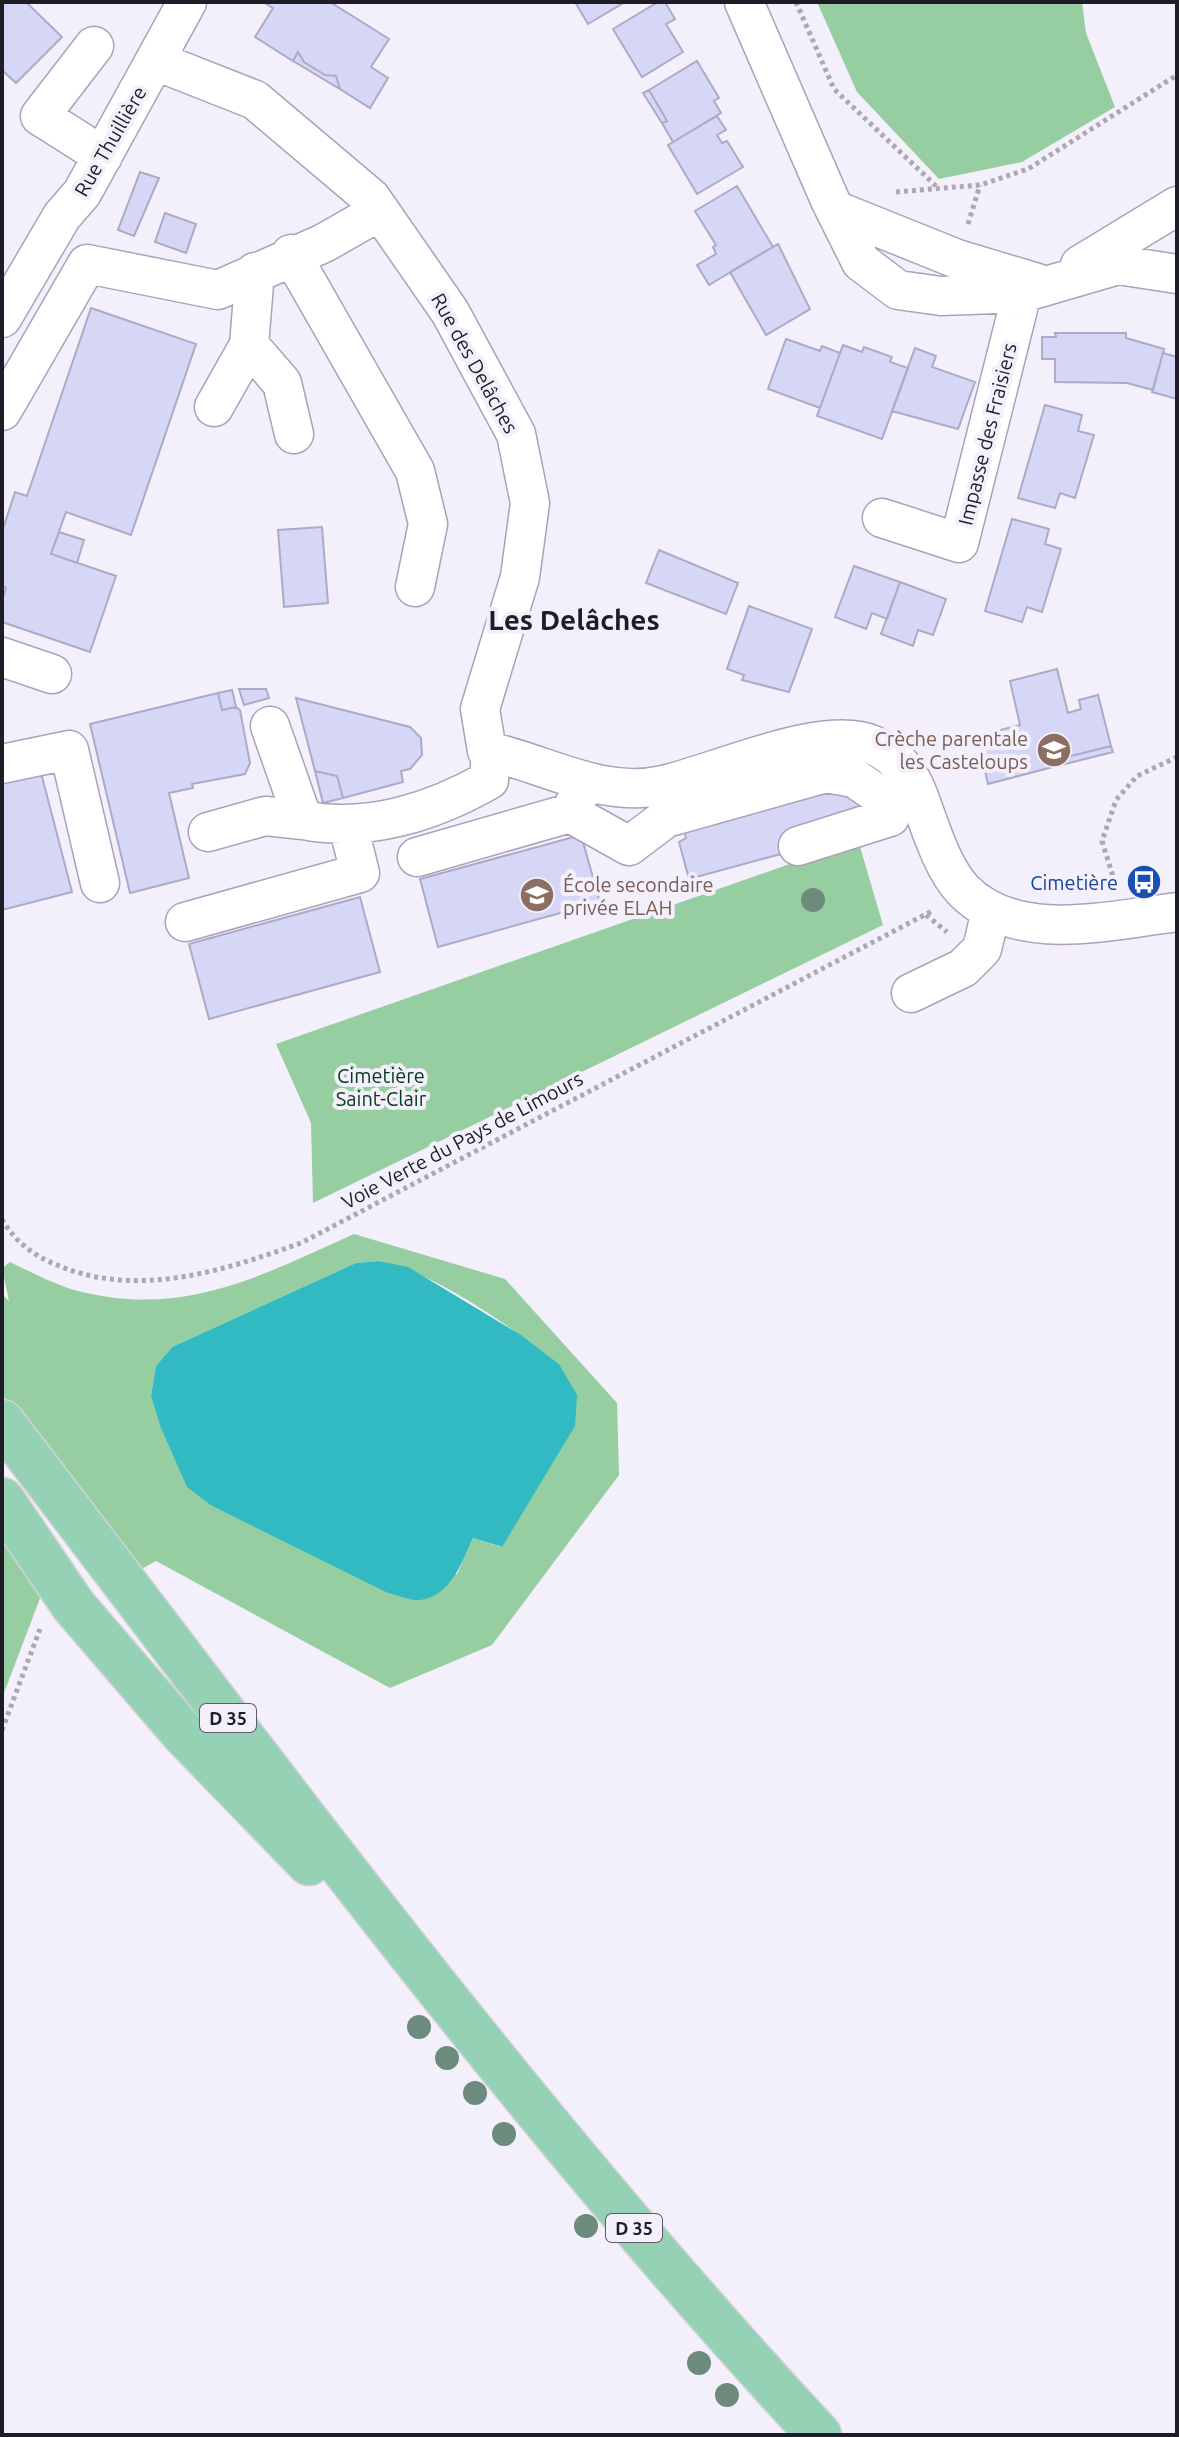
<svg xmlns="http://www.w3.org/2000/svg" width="1179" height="2437" viewBox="0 0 1179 2437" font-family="Ubuntu,sans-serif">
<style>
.green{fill:#97cea1;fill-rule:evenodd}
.water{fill:#31bac2}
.building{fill:#d6d6f6;stroke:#ababc8;stroke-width:2}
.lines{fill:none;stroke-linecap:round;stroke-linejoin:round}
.minor-casing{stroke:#aba1bd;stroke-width:41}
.major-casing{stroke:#d2d2d4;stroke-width:47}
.path{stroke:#aca8b3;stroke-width:5;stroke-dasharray:4 4;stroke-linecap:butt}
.minor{stroke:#fff;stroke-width:38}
.major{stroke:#94d1b5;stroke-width:44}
.tree{fill:#6d8b7d}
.labels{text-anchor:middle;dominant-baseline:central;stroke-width:8;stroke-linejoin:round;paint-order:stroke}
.shield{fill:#f3effb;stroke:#5f5b67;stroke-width:2}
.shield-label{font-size:18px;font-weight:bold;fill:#201c27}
.street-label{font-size:20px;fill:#201c27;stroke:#f3effb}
.education-label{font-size:20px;fill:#785e54;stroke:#f3effb;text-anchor:end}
.transit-label{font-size:20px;fill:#164399;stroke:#f3effb;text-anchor:end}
.park-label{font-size:20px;fill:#003a16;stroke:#f3effb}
.district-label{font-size:28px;font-weight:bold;fill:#201c27;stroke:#f3effb}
</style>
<rect width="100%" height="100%" fill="#f3effb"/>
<path class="green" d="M817,2H1082L1086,33L1115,107L1022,162L939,179L857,92Z
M858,840L883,925L313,1203L311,1123L276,1044Z
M354,1234L505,1279L617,1403L619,1475L492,1645L390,1688L156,1561L136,1572L2,1395V1294L9,1301L2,1268L10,1262C31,1272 55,1285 78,1291C183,1318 261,1276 354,1234ZM379,1261C437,1273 512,1328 559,1364L501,1547L473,1538L457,1574L327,1561L212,1506L151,1396L156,1366L172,1347L356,1263Z
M2,1538L42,1593L4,1693L2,1691Z"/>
<path class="water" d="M379,1261L408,1267L521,1335L559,1364L577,1395L575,1426L502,1547L473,1538C462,1562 451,1596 420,1600C411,1601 397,1595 388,1593L212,1506L187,1487L161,1428L151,1396L156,1366L172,1347L356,1263Z"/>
<path class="building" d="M2,2H26L62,37L16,83L2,70Z
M263,2H330L389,39L371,67L388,78L370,108L340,89L336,76L325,75L304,62L298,52L293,61L255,37L273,8Z
M575,2H625L588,24Z
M658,2H665L675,19L666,24L683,52L642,77L613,29Z
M298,52L304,62L325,75L336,76L340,89L293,61Z
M697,61L719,98L714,101L721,113L673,142L662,123L667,121L649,90Z
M649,90L667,121L662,123L643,93Z
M717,116L726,130L717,135L722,143L727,141L743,167L697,194L668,145Z
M140,172L159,178L134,236L118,230Z
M737,186L773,247L709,285L697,265L716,254L713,247L716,245L695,211Z
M165,213L196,224L186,253L155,242Z
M778,244L810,309L766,335L730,272Z
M91,308L196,344L131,535L66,512L51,554L116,576L90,652L2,622V600L6,588L2,586V532L15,492L27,496Z
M1055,333H1126V338L1164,349L1153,390L1127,383L1055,382V359H1042V337H1056Z
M786,339L820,351L822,346L840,353L820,408L768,389Z
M843,345L862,352L864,347L892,357L890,362L908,368L882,439L817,416Z
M915,348L936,356L932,367L975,382L958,429L892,411Z
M1163,353L1177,357V399L1152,392Z
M1045,405L1082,415L1078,431L1094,435L1075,498L1060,493L1055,508L1018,498Z
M1012,519L1049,529L1045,544L1061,549L1042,612L1027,607L1022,622L985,611Z
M322,527L328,603L284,607L278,530Z
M59,532L84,540L77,563L51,554Z
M659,550L738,583L726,614L646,583Z
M854,566L900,582L887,619L872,613L866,629L835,617Z
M900,582L946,599L933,635L918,630L913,646L881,634Z
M749,606L812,629L789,692L742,680L744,675L727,669Z
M1057,669L1068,713L1081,709L1079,700L1098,695L1111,746L1063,758L1061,750L1045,754L1049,768L988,784L977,736L1020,725L1010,681Z
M239,689H266L269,698L244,705Z
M232,690L236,707L222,710L218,693Z
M218,693L222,710L236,707L240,710L250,763L245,774L192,784L193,788L169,793L189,878L130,893L90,724Z
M296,698L410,727L421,738L422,755L410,769L401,771L403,782L343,798L337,776L315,771Z
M1111,746L1113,752L1049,768L1045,754L1061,750L1063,758Z
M39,765L72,892L2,910V774Z
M315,771L337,776L343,798L323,803Z
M824,787L863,793L867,807L788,852L689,879L679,842L686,838L683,825Z
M581,835L600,902L438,947L420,879Z
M360,897L380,972L209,1019L189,944Z"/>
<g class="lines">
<g class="minor-casing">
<path id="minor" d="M744,2L830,200L861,262L898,290L941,296L1022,293L1118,265L1177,274
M94,46L40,116L103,156
M156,61L255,100L371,198L450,312L516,434L530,503L520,577L480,709L487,751C545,763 601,799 663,785C717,773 823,723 873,745C902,758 914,780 923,808C932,833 944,870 963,890C1016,945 1110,920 1177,912
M835,210L957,259L1037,283
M291,254L415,471L428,524L415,587
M1080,265L1177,206
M255,272L249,345L282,383L294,434
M2,318L62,216L82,193L187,2
M214,407L249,345
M2,411L87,264L218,290L324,243L380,211
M882,518L959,543L1022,293
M2,657L52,674
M270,726L303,820C367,833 433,812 489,780L491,751
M2,764L69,750L100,883
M570,813L629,846L666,818L826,773L854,778L882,797L890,817L798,846
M208,832L265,816L303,820
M417,857L570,813L581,791
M185,922L360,873L348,825
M911,993L963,968L982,949L991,911"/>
</g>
<g class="major-casing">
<path id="major" d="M2,1422C266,1767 523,2117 819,2435
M2,1500L73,1605L183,1733L309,1863"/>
</g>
<path class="path" d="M796,2L834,89L936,186
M896,192L980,185L1028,169L1177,75
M968,224L980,185
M1115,883L1102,841L1116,800L1137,776L1177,757
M926,915L947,932
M2,1219C14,1241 34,1256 57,1265C137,1299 223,1271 301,1243L932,911
M2,1730L40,1629"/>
<use href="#minor" class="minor"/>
<use href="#major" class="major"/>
</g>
<g class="tree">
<circle cx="813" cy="900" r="12"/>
<circle cx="419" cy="2027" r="12"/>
<circle cx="447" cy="2058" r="12"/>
<circle cx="475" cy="2093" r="12"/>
<circle cx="504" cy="2134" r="12"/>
<circle cx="586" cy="2226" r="12"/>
<circle cx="699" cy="2363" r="12"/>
<circle cx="727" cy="2395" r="12"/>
</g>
<defs>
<g id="school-disc" transform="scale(1.8)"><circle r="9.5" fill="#8d6e63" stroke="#f3effb"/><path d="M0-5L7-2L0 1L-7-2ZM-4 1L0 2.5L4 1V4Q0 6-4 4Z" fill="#fff"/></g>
<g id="bus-disc" transform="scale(1.8)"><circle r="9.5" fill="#1a4fb4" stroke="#f3effb"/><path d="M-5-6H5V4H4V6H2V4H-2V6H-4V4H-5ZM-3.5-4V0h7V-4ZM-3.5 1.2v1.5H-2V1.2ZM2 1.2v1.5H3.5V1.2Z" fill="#fff"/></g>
</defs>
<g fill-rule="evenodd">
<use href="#school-disc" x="1054" y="750"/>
<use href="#bus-disc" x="1144" y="882"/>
<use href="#school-disc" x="537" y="895"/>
</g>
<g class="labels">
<g class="shield">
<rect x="200" y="1704" width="56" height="28" rx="6"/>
<rect x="606" y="2214" width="56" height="28" rx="6"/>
</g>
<g class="shield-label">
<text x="228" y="1718">D 35</text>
<text x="634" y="2228">D 35</text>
</g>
<g class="street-label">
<text transform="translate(110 141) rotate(-60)">Rue Thuillière</text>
<text transform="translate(475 363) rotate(61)">Rue des Delâches</text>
<text transform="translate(987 434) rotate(-76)">Impasse des Fraisiers</text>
<text transform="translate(462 1140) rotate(-28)">Voie Verte du Pays de Limours</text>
</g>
<g class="education-label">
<text x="1028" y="738">Crèche parentale<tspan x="1028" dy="23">les Casteloups</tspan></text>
<text x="563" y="884" text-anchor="start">École secondaire<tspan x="563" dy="23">privée ELAH</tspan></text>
</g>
<g class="transit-label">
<text x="1118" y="882">Cimetière</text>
</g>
<g class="park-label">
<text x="381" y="1075">Cimetière<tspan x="381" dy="23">Saint-Clair</tspan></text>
</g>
<g class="district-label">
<text x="574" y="619">Les Delâches</text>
</g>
</g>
<rect width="1179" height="2437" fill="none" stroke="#201c27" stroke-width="8"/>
</svg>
